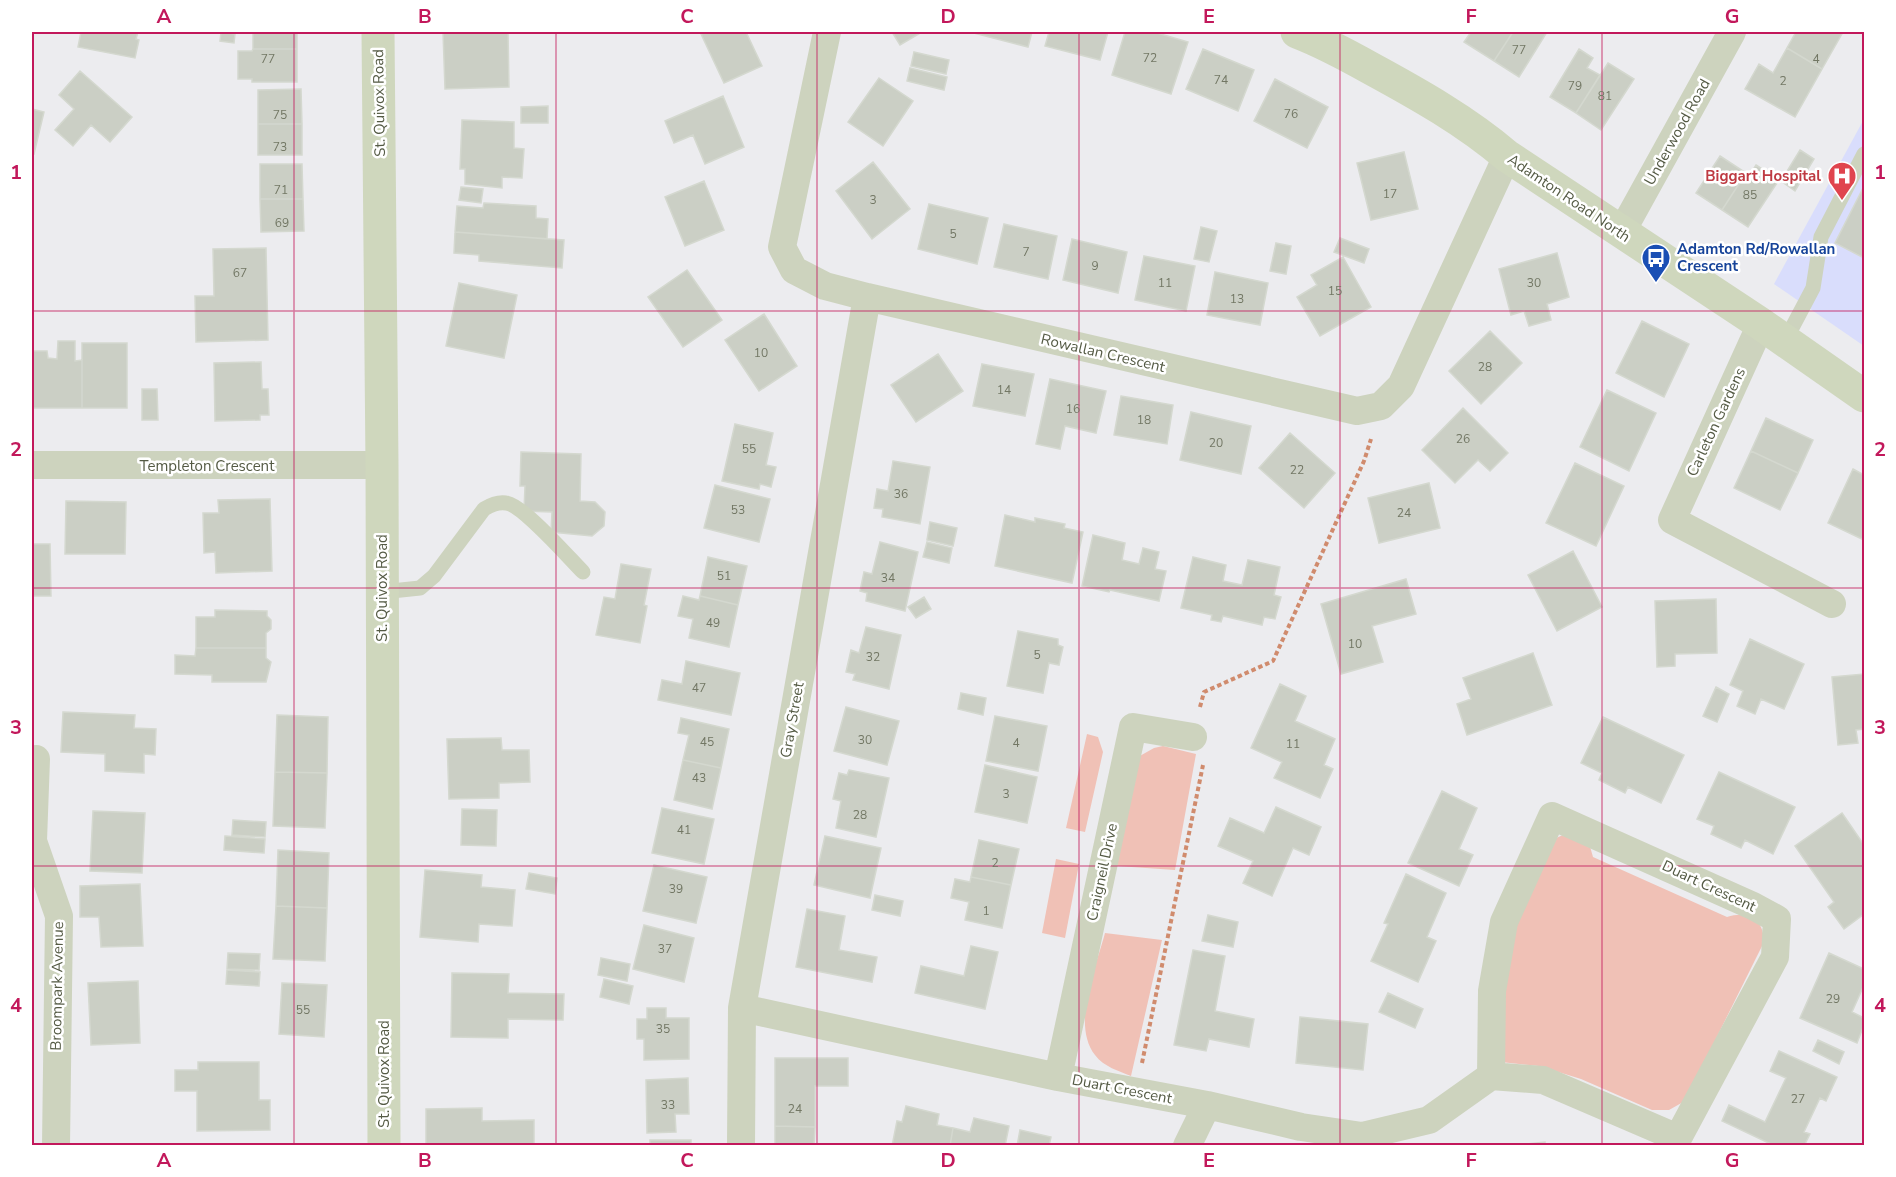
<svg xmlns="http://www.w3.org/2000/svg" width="1896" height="1177" viewBox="0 0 1896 1177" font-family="'Nunito Sans',sans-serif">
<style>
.medical{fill:#d9ddfc}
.green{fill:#f0c1b6}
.building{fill:#cbcfc5;stroke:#d4d8cf;stroke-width:1.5}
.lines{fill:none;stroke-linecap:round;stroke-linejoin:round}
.path{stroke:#d08b6d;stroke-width:4;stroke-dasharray:4.5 3;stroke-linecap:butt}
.lane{stroke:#cdd3be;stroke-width:15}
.street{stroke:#cdd3be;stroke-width:28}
.secondary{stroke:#cfd7bd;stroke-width:33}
.grid{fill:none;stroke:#c2185b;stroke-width:1.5;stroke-opacity:0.55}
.labels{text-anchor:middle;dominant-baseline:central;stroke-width:5;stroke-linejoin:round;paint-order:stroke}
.number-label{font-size:12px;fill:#727764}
.street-label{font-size:15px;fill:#545a44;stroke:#fff}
.health-label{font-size:15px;font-weight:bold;fill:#be3a42;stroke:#fff;text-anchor:end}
.transit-label{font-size:15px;font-weight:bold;fill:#164399;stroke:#fff;text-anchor:start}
.neatline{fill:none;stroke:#c2185b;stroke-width:2}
.grid-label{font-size:20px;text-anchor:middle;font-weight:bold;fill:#c2185b}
</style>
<rect width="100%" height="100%" fill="#ececef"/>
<path class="medical" d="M1864,119V346L1774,284Z"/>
<path class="green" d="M1087,734L1098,737L1103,752L1085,832L1066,828Z
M1163,746L1196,754L1175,870L1117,866L1138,757L1154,748Z
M1565,834L1589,843L1593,857L1727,917C1748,910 1764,919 1764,942L1685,1101L1669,1110H1652L1581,1079L1539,1066L1501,1062L1498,1033L1512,928L1552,840Z
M1056,859L1079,864L1065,938L1042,933Z
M1105,933L1162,940L1131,1076C1119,1071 1104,1067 1095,1055C1071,1024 1096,967 1105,933Z"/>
<path class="building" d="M81,32H138L136,39L139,40L135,58L78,47Z
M221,32L235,34L234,43L220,41Z
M253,32H297V49H253Z
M443,32H508L509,87L445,89Z
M707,32H746L762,66L724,83L701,34Z
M892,32H922L900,45Z
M970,32H1032L1028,47Z
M1049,32H1108L1100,60L1045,46Z
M1125,32H1154L1188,42L1171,94L1112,75Z
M1471,32H1513L1494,61L1464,42Z
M1513,32H1547L1519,77L1494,61Z
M1796,32H1843L1822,69L1787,48Z
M1787,48L1822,69L1795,117L1745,89L1759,64L1773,73Z
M253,49H297V82H252V79H238V51H252Z
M1203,49L1254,70L1238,111L1186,89Z
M1579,49L1593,58L1587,68L1600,75L1576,113L1550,97Z
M914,52L949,60L946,74L911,66Z
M1608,63L1634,79L1601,130L1576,113Z
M910,68L947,77L944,90L907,81Z
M80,71L132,117L110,142L91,125L73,146L55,130L74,109L59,95Z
M879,78L913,101L883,146L848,122Z
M1275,79L1328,107L1307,148L1254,121Z
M301,89L302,124H258V90Z
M723,96L744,147L705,164L693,135L674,143L665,121Z
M548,106V123H521V107Z
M32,109L44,112L34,154L32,153Z
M462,120L514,122V148L524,149L522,178L502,177V188L465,184V169H460Z
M258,124H302V155H258Z
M1800,150L1814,159L1795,191L1781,181Z
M1404,152L1418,209L1371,220L1357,163Z
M1720,156L1746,173L1722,210L1696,193Z
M873,162L910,209L872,239L836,191Z
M260,164H302L303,199H260Z
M1756,165L1779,180L1748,227L1722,210L1746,173L1749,176Z
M704,181L724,230L685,246L665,197Z
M1864,186V258L1835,243Z
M461,187L483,189L481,203L459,200Z
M260,199H303L304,231L261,232Z
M484,203L536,206V218L548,219L547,239L455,232L457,206L483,208Z
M929,204L988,218L977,264L918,249Z
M1004,224L1057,236L1048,279L994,267Z
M1201,227L1217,231L1209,262L1194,259Z
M455,232L564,240L562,268L479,261V255L454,253Z
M1340,238L1369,249L1364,263L1334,252Z
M1072,239L1127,252L1118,293L1063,280Z
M1276,243L1291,246L1286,274L1270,271Z
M266,248L268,340L196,342L195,296H214L213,249Z
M1557,253L1569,297L1547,304L1551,320L1529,326L1524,311L1511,315L1499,269Z
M1144,256L1195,266L1186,311L1135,300Z
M1343,257L1371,307L1320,336L1297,297L1317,285L1311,275Z
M687,270L722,320L683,347L648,297Z
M1215,272L1268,283L1260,325L1207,315Z
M459,283L517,295L504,358L446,346Z
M764,314L797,366L759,391L725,340Z
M1642,321L1689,344L1664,397L1616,373Z
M1490,331L1522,363L1481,404L1449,371Z
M58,341H75V361L82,360V408H32V351H47L48,358L57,359Z
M82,343H127V408H82Z
M938,354L963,391L916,422L891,385Z
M261,362L262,389H268L269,415H260V420L215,421L214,363Z
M982,364L1034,374L1025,416L973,406Z
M1050,379L1106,391L1096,433L1065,426L1060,449L1036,444Z
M142,389H157L158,420H142Z
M1607,390L1656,413L1629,471L1580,447Z
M1121,396L1173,405L1167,444L1114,435Z
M1463,408L1508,453L1490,471L1478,460L1455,483L1422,450Z
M1191,412L1251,426L1241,474L1180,460Z
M1766,418L1813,440L1798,473L1751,451Z
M735,424L773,433L766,465L776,467L771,487L760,484L759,489L722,481Z
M1290,433L1335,473L1304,508L1259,468Z
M1751,451L1798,473L1780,510L1734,488Z
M521,452L581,454L580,501L595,502L605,512L604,526L592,536L551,532L552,512L524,511L525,486H520Z
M893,461L930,467L920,524L882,517L883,509L874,508L877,489L888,491Z
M1575,463L1624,486L1596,546L1546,523Z
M1853,469L1864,475V540L1828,523Z
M1429,483L1440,528L1379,543L1368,498Z
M715,485L770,499L759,542L704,528Z
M270,499L272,571L216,573L215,552L204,553L203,513H219L218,500Z
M66,501L126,502L125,554H65Z
M1005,515L1035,522V518L1065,524L1064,528L1083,532L1072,583L995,566Z
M930,522L957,528L953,546L927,540Z
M1093,535L1125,543L1122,560L1139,564L1143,548L1159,552L1155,569L1166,571L1159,601L1110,590L1109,592L1082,586Z
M880,542L918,552L905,611L866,601L867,593L860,591L864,572L872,574Z
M927,542L952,548L949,563L923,557Z
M32,544H50L51,596H32Z
M1573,551L1602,607L1557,631L1528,575Z
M708,557L747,566L738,605L700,596Z
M1193,557L1226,565L1223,581L1242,585L1248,560L1280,567L1274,595L1281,597L1275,619L1264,617L1262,625L1223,616L1221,622L1211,620L1212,615L1181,608Z
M621,564L651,569L644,605L647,606L640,643L596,635L604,597L615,599Z
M1406,579L1416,614L1372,626L1383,662L1341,674L1321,604Z
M683,596L699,600L700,596L738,605L729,647L689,638L693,619L678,616Z
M924,597L931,609L916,618L908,607Z
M1716,599L1717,653L1675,654V666L1657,667L1655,601Z
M215,610L267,611V616L271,620V629L266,633V648H196V617H215Z
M866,627L901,635L889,689L853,680L855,674L846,672L851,650L859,653Z
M1018,631L1058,639V645L1063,647L1059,665L1049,663L1043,693L1007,686Z
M1750,639L1804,664L1784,709L1761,699L1755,714L1737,706L1743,691L1730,685Z
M196,648H266V658L271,662L266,682H212V675L175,674V655L195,656Z
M1533,653L1552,705L1467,735L1457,704L1471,699L1463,678Z
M686,661L740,673L731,715L658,700L662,680L682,684Z
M1864,674V729L1856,730L1858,743L1838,745L1832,677Z
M1280,684L1306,696L1295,721L1335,739L1324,765L1333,769L1320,798L1274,778L1282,762L1251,748Z
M1716,687L1729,694L1717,722L1703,716Z
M961,693L986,698L983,715L958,709Z
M846,707L899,721L887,765L834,751Z
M63,712L135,715L134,728L156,729L155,755L144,754V773L105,771V754L61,752Z
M277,715L328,717L327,773L275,772Z
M995,716L1047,726L1038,771L986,761Z
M1603,717L1684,755L1661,803L1628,787L1625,793L1599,780L1602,773L1581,763Z
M681,718L729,729L721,768L683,760L689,735L678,733Z
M501,738L502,750H529L530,782L499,783V798L449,799L447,739Z
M683,760L721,768L712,809L674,800Z
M985,765L1037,777L1027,823L975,812Z
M849,770L889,778L876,837L836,828L841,801L833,799L839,773L847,775Z
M275,772L327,773L325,828L273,826Z
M1719,772L1795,807L1773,854L1745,840L1741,848L1711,834L1714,826L1697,819Z
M1442,791L1477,808L1459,849L1473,855L1459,886L1408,863Z
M1276,807L1321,827L1309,855L1293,848L1272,896L1243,883L1253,861L1218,846L1230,818L1264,833Z
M662,808L714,819L704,864L652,853Z
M462,809L497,810L496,846L461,845Z
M93,811L145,813L142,873L90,871Z
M1842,813L1864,845V914L1844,929L1828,907L1834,902L1795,846Z
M233,820L266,822L265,837L232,835Z
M225,836L265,839L264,853L224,850Z
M825,836L881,848L870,898L814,885Z
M979,840L1019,849L1011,885L971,877Z
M278,850L329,853L327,908L276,906Z
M654,865L707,877L696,923L643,911Z
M425,870L482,875L481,887L515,890L512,926L479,924L478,942L420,937Z
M529,873L557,878L555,894L526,889Z
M1406,874L1446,893L1427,937L1436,941L1418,982L1371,961L1388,924L1384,923Z
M971,877L1011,885L1002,928L965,920L969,902L951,898L955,879L970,882Z
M140,884L143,946L101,947L99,917H80V886Z
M875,895L903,901L900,916L872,910Z
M276,906L327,908L325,961L273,959Z
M807,909L845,916L839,950L877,957L872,982L796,967Z
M1208,915L1238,922L1233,947L1202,941Z
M644,925L694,938L684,982L633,969Z
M971,946L998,952L985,1009L915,993L921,966L964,976Z
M1193,950L1225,956L1215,1011L1254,1019L1249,1047L1209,1039L1206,1051L1174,1045Z
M228,953L260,954L259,970L227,969Z
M1829,953L1864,969V985L1852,1012L1864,1018V1025L1857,1043L1800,1018Z
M601,958L630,964L627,981L598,975Z
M227,970L260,972L259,986L226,984Z
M452,973L509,974L508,993L564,994L563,1020L508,1019V1038L451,1037Z
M604,979L633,986L629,1004L600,997Z
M138,981L140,1043L91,1045L88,983Z
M282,983L327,985L324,1037L279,1034Z
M1388,993L1423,1009L1415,1028L1379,1012Z
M647,1008H666V1018H689V1059L644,1060V1039H637V1019H647Z
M1300,1017L1368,1024L1363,1070L1296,1063Z
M1818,1040L1844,1052L1839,1064L1813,1051Z
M1779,1051L1837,1077L1826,1101L1820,1098L1804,1132L1810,1134L1804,1146H1775L1722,1121L1729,1105L1765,1122L1786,1078L1770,1071Z
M775,1058H848V1086H815V1127L775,1126Z
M198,1062H259V1100H270V1130L197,1131V1091H175V1070H198Z
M688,1078L689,1114H675L676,1132L647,1133L646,1080Z
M906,1106L939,1114L937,1125L953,1128L950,1146H892L897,1121L902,1122Z
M482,1108V1121L534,1120V1146H426V1109Z
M974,1118L1009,1126L1005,1146H950L953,1128L970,1132Z
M775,1126L815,1127L814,1146H775Z
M1020,1130L1051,1137L1049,1146H1017Z
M650,1140H691V1146H650Z
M1545,1142V1146H1509Z"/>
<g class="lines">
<path class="path" d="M1200,707L1204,692L1273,661L1364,461L1371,439
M1142,1063L1203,765"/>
<path class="lane" d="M1785,341L1813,288L1821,237L1864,154
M382,592L420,588L434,576L484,509C491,505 497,502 506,503C522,504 569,558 583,572"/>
<path class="street" d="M827,32L782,247L794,270L825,286L867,297L1357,411L1381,406L1401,386L1507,156
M1621,233L1732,32
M1761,324L1672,520L1832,604
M32,465H382
M36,759L33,841L59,916L56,1146
M742,1008L1058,1077L1207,1105L1301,1127L1362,1136L1429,1120L1491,1076L1543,1080L1678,1138L1775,957L1777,919L1753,906L1552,816L1504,922L1492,991L1491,1076
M1058,1077L1133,727L1193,737
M741,1146L742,1008L867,297
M1187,1146L1207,1105"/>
<path class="secondary" d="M378,32L382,465L384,1146
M1297,32C1323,42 1347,55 1372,69C1418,94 1466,121 1507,156L1761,324L1864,396"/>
</g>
<path class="grid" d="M294,32V1146M556,32V1146M817,32V1146M1079,32V1146M1340,32V1146M1602,32V1146M32,311H1864M32,588H1864M32,866H1864"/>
<defs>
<g id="hospital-pin" transform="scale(1.5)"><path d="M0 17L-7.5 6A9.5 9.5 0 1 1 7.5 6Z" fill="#e0444e" stroke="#fff"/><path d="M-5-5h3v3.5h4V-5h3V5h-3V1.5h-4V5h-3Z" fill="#fff"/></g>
<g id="bus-pin" transform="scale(1.5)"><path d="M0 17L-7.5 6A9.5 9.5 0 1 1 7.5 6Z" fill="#1a4fb4" stroke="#fff"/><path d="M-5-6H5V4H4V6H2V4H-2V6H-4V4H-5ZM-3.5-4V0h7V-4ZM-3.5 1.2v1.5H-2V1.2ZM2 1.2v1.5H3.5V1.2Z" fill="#fff"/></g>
</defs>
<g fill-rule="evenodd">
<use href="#hospital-pin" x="1842" y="176"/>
<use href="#bus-pin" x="1656" y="258"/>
</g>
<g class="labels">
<g class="number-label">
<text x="1519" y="50">77</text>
<text x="1150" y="58">72</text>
<text x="268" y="59">77</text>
<text x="1816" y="59">4</text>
<text x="1221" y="80">74</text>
<text x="1783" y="81">2</text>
<text x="1575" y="86">79</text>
<text x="1605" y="96">81</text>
<text x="1291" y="114">76</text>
<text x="280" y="115">75</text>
<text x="280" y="147">73</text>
<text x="281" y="190">71</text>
<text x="1390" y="194">17</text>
<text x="1750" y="195">85</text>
<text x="873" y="200">3</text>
<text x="282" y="223">69</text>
<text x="953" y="234">5</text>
<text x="1026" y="252">7</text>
<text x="1095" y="266">9</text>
<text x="240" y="273">67</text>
<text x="1165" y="283">11</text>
<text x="1534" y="283">30</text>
<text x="1335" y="291">15</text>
<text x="1237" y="299">13</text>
<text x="761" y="353">10</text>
<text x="1485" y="367">28</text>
<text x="1004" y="390">14</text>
<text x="1073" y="409">16</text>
<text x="1144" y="420">18</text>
<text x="1463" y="439">26</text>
<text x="1216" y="443">20</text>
<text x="749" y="449">55</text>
<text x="1297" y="470">22</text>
<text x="901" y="494">36</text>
<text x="738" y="510">53</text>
<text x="1404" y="513">24</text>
<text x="724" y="576">51</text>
<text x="888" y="578">34</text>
<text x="713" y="623">49</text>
<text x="1355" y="644">10</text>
<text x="1037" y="655">5</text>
<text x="873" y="657">32</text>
<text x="699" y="688">47</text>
<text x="865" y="740">30</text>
<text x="707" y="742">45</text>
<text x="1016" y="743">4</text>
<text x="1293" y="744">11</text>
<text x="699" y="778">43</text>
<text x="1006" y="794">3</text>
<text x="860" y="815">28</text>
<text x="684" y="830">41</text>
<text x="995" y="863">2</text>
<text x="676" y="889">39</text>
<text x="986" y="911">1</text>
<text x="665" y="949">37</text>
<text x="1833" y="999">29</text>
<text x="303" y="1010">55</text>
<text x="663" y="1029">35</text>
<text x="1798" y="1099">27</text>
<text x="668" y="1105">33</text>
<text x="795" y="1109">24</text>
</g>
<g class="street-label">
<text transform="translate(379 103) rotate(-91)">St. Quivox Road</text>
<text transform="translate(1677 132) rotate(-61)">Underwood Road</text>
<text transform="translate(1569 198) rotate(34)">Adamton Road North</text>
<text transform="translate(1103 353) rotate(13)">Rowallan Crescent</text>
<text transform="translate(1716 422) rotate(-65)">Carleton Gardens</text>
<text x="207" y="466">Templeton Crescent</text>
<text transform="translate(382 588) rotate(-90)">St. Quivox Road</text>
<text transform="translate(792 720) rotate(-80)">Gray Street</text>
<text transform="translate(1102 872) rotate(-78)">Craigneil Drive</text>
<text transform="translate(1709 886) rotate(25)">Duart Crescent</text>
<text transform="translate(57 986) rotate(-89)">Broompark Avenue</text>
<text transform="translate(384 1074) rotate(-90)">St. Quivox Road</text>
<text transform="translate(1122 1089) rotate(11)">Duart Crescent</text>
</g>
<g class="health-label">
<text x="1821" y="176">Biggart Hospital</text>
</g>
<g class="transit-label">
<text x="1677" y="249">Adamton Rd/Rowallan<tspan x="1677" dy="17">Crescent</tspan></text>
</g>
</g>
<rect width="1896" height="1177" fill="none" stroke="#ffffff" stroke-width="66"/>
<rect x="33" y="33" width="1830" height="1111" class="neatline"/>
<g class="grid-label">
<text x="164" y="23">A</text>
<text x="425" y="23">B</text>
<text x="687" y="23">C</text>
<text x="948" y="23">D</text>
<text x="1209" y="23">E</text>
<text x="1471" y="23">F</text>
<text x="1732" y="23">G</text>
<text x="16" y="179">1</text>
<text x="1880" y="179">1</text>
<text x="16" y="456">2</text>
<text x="1880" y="456">2</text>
<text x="16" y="734">3</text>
<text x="1880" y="734">3</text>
<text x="16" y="1012">4</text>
<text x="1880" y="1012">4</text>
<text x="164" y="1167">A</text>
<text x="425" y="1167">B</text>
<text x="687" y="1167">C</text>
<text x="948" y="1167">D</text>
<text x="1209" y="1167">E</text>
<text x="1471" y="1167">F</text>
<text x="1732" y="1167">G</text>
</g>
</svg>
